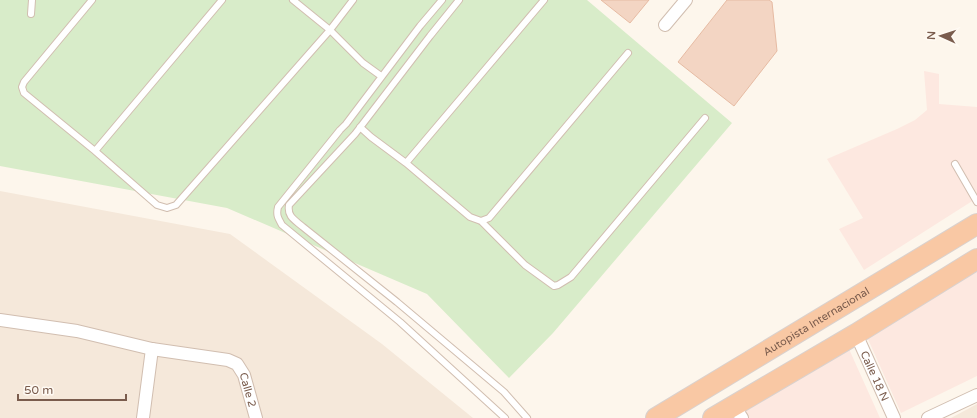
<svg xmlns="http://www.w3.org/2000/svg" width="977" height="418" viewBox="0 0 977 418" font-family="'Varela Round',sans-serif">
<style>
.residential{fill:#f5e8da}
.commercial{fill:#fde8e0}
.green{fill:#d8ecc9}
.building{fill:#f3d5c3;stroke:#e6bba3}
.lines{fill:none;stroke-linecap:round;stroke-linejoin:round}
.service-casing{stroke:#d1beb0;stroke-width:8}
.minor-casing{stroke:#d1beb0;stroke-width:14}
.trunk-casing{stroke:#dad1cd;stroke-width:22}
.service{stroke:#fff;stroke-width:6}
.minor{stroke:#fff;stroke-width:12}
.trunk{stroke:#f9c8a4;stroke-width:20}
.labels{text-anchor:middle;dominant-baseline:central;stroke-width:4;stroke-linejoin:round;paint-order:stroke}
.street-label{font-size:11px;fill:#7a5c4d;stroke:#fffaf3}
</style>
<rect width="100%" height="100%" fill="#fdf6ec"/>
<path class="residential" d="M0,191L230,234L382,344L473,418H0Z
M977,404V418H951Z"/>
<path class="commercial" d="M924,71L939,74V104L977,107V198L864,270L839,229L863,218L827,159L897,129L915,120L927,110Z
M977,270V376L901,413L867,337Z
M849,349L880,418H733Z"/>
<path class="green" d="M0,0H587L732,123L553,333L509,378L427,294L227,208L0,166Z"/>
<path class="building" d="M601,0H649L630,23Z
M727,0H769L772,2L777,51L734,106L678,62Z"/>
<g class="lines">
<g class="service-casing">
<path id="service" d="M92,0L24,82L22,87L24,93L95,151L157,205L167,208L176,205L330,30L353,0
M293,0L330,30L363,63L381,76
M442,0L420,26L346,124L340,130L278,207C276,215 278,218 282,225L400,322L505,418
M459,0L430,36L355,134L289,205C287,217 295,220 303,227L397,302L504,392L527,418
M31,14L32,0
M360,127L371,137L406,163L470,217L481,221L525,265L554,286L558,285L571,277L705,118
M95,151L222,0
M406,163L544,0
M955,164L977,202
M481,221L489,218L628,53"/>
</g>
<g class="minor-casing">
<g id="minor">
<path d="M665,25L686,0"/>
<path id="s1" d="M0,320L77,331L152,349L228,360L237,364L244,375L256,418"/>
<path id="s2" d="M856,334L894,418"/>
<path d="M734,406L742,418"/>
<path d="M143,418L152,349"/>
<path d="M928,418L977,395"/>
</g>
</g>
<g class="trunk-casing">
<g id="trunk">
<path id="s3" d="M656,418L977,224"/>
<path d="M713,418L856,334L977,259"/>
</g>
</g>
<use href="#service" class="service"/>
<use href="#minor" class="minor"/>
<use href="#trunk" class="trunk"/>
</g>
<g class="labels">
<g class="street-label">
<text stroke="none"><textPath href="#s3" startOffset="187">Autopista Internacional</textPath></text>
<text stroke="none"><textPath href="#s2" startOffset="46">Calle 18 N</textPath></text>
<text stroke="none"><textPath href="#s1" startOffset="270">Calle 2</textPath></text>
</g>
</g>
<g transform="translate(941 36) rotate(273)" stroke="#fffaf3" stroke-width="3" paint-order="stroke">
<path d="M0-3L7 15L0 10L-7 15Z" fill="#7a5c4d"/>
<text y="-6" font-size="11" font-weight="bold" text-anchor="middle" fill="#7a5c4d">N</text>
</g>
<path d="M18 394v6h108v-6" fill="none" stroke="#7a5c4d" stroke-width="2"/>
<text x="24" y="394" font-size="12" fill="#7a5c4d" stroke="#fffaf3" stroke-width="3" paint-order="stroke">50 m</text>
</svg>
